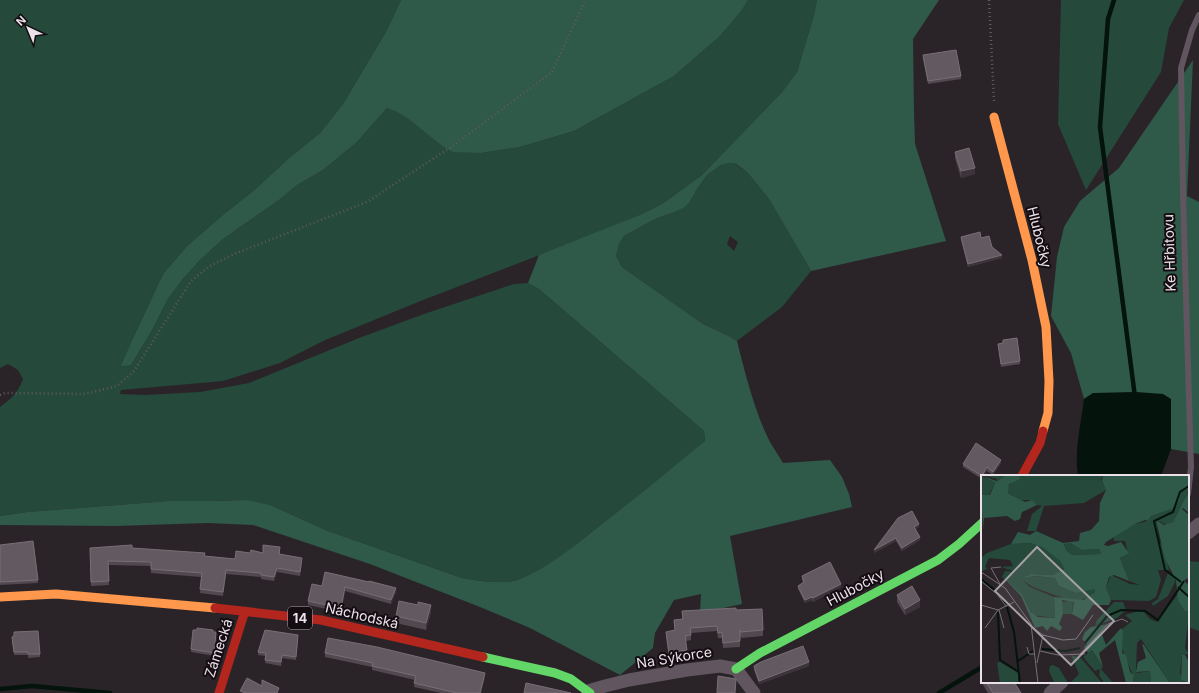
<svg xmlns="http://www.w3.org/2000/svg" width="1199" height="693" viewBox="0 0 1199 693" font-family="Inter,sans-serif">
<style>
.green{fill:#25493a;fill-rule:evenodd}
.forest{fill:#2f5a49}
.water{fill:#04130b}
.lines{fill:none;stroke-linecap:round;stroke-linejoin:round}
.stream{stroke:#04130b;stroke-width:4.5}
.path{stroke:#60595f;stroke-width:2.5;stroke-dasharray:1 3;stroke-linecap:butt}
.lane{stroke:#61565f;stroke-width:6}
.street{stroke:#61565f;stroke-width:13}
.fast{stroke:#63d668;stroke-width:9}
.slow{stroke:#ff974d;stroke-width:9}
.jam{stroke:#b3261e;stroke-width:9}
.wall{fill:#524950}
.shaded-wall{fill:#3b343a}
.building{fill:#635a61;stroke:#786f76}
.labels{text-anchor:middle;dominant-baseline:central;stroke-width:4;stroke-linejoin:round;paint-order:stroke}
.shield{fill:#130c11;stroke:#aaa1a8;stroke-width:1}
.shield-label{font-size:13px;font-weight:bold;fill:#ebe1e9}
.street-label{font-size:14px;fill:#ebe1e9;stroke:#130c11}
.inset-river{fill:none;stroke:#04130b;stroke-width:2}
.inset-road{fill:none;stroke:#777076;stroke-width:1}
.view{fill:#a79fa6;fill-opacity:0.15;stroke:#a79fa6;stroke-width:2}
.inset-edge{fill:none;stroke:#ebe1e9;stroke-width:2}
</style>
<rect width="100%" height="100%" fill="#2a2429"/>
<path class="green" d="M0,0H401L387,30L343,104L320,133L288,159L252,192L224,214L187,246L163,274L135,334L131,365L151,332L168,299L182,280L200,260L223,239L279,200L297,185L323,170L357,142L387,108L397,112L407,118L442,146L481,153L520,147L574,131L674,76L720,36L742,10L748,0H817L814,15L797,72L782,92L702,175L662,204L642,214L594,234L418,302L323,341L280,363L223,381L121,390L120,394L145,395L200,392L249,383L359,338L424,314L514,284L528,283L539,289L704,431L705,442C670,470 634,499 598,527C573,547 549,568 520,579C504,585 479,581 462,578L328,531L270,505L248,500L214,501H169L27,512L0,516V407C12,398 17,394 23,379L18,370L8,364L0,368Z
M1061,0H1184L1169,28L1161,72L1086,190L1058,124Z
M730,163L735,164L747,172L769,199L811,271L782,307L737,341L727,335L703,324L622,267L616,256L619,244L624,236L655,219L672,213L690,202L697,189L707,175L721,165ZM730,236L738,242L734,251L727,244Z
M1188,561L1199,562V631L1188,627Z"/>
<path class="forest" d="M401,0H748L742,10L720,36L674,76L574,131L520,147L481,153L453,152L442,146L407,118L397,112L387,108L357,142L323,170L297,185L279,200L223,239L200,260L182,280L168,299L151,332L131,365L121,366L135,334L163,274L187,246L224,214L252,192L288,159L320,133L343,104L387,30Z
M817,0H939L913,39L914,113L915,144L946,241L811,271L769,199L747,172L736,164L730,163L721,165L707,175L697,189L690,202L683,208L672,213L655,219L624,236L619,244L616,256L622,267L703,324L727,335L737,341C745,373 755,413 770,442C774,449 779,456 783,463L830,460L842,477L849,494L852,507L730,536L742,604L700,613L701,594L674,600L655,633L653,648L620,675L530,628L480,607L370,564L253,525L208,523L115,526L0,525V516L27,512L169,501H214L248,500L270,505L328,531L462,578C479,581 504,585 520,579C549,567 573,547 598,527C634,499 670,470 705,441L704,431L539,289L528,283L539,255L642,214L662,204L702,175L782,92L797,72L814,15Z
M1193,60L1187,196L1199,202V454L1171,449V399L1093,393L1084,399L1071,353L1051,316L1057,257L1064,227L1080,201L1119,168Z"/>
<path class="water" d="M1136,392L1163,394L1171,399V449L1161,476H1078C1074,451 1081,424 1084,399L1093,393Z"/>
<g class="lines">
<path class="stream" d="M1114,0L1108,19L1100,127L1135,397
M0,689L32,686L110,693
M939,693L982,667"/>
<path class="path" d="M989,0L994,101
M0,395L5,393L85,394L117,386L134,371L191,281L210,266L234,254L367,202L454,145L552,72L585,0"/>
<path class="lane" d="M1188,494L1191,467L1183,194L1181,68L1192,30L1199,15"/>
<path class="street" d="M1188,533L1199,524
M588,691L605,686L629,680L687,670L720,666L736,669L754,693
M1050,693L1062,682"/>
<path class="fast" d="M483,657L555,673L571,679L590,693
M736,669L760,653L938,560L959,544L982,523"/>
<path class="slow" d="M994,117L1032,260L1046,327L1049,381L1048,413L1043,431
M0,597L56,594L215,608"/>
<path class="jam" d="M1022,476L1040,443L1043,431
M215,608L321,620L483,657
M219,693L245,611"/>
</g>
<path class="wall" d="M923,55L961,76V79L928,84L923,59Z
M955,152L975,174L961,178L955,158Z
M961,237L981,238L992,247L1002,258L968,267L961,240Z
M1003,343L1020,361V364L1001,367L998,344Z
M1001,463L993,475L987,471L982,479L963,467V464Z
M898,518L919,527L916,529L920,540L902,551L896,541L874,553Z
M0,545L38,580V583L0,585Z
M90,548H132L235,559L250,553H263L280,551V554L302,562L300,576L277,572L274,581L261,579V577L226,574L223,596L200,593L201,577L151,573V566L108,565L109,585L91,586Z
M325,572L396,592L391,604L345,591L341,612L308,605V601L322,586Z
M802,576L841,587L813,602L812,600L805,603L798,589V586L803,583L802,579Z
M897,595L920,607L905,615L897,602Z
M736,610L763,630V636L741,638L740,635V647L723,648L722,638H718L717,631L691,633V640L686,641L687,656L669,658L666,637V632L675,630L674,620L682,619V611Z
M431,612L426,630L396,623V616Z
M216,635L214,656L191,652V649Z
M298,638L296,660L282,658L281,666L265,663L266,656L258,655V652Z
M12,640L40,654V657L28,658V655H14Z
M325,653L485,677L481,693H441L414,687L415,680L372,670V667L325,657Z
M754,666H809L759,684L754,670Z
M982,672V682H1014L1021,693H988L980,680V674Z"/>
<path class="shaded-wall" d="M975,168V174L961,178V171Z
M1002,255V258L968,267V264Z
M1001,460V463L993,475V472Z
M987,467V471L984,476H982V479V476Z
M919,524V527L914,530V527Z
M920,537V540L902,551V548Z
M896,538V541L874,553V550Z
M302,558V562L300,576V572Z
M277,568V572L274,581V577Z
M226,570V574L223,596V592Z
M841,584V587L813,602V598Z
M345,587V591L341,612V608Z
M396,588V592L391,604V600Z
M812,597V600L805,603V600Z
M920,600V607L905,615V609Z
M431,605V612L426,630V623Z
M809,662V666L759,684V681Z
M485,673V677L481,693H480Z"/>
<path class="building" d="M956,50L961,76L928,81L923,55Z
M969,148L975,168L961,171L955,152Z
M980,232L981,238L989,236L992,247L1002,255L968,264L961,237Z
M1017,338L1020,361L1001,364L998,344L1003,343V340Z
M976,443L1001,460L993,472L987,467L982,476L963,464Z
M912,511L919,524L914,527L920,537L902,548L896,538L874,550L898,518Z
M33,541L38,580L0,582V545Z
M132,545V548L205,553L204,556L235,559L236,551L250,553L251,550L263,553V545L280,547L279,554L302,558L300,572L277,568L274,577L261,575V573L226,570L223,592L200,589L202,573L151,569V562L108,561L109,581L91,582L90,548Z
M830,562L841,584L813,598L812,597L805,600L798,586L804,582L802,576Z
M325,572L369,582V581L396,588L391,600L345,587L341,608L308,601L312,584L322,586Z
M912,586L920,600L905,609L897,595Z
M399,601L418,605V602L431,605L426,623L396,616Z
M736,608V610L762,609L763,630L741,632L740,630V641L723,643L722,632L718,633L717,626L690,628L691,635L685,636L687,650L669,653L666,632L675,630L674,620L683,619L682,611Z
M197,628L213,630V632H216L214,653L191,649L193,630H197Z
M265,630L298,635L296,657L282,655L281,662L265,660L266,653L258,652Z
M38,631L40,654H28V652H14L12,637L14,636V632Z
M328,638L377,647L485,673L480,693H457L414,683L416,676L372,666L373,663L325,653Z
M803,646L809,662L759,681L754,666L761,662Z
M718,676L736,679L735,693H717Z
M247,678L262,686V680L279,688L277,693H245L240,691Z
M986,682H1014L1021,693H993Z
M526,683L571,693H524Z"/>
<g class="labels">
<rect class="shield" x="288" y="607" width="24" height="22" rx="3"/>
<g class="shield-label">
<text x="300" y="618">14</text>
</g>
<g class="street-label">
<text transform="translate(1040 237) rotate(76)">Hlubočky</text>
<text transform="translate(1169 253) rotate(-92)">Ke Hřbitovu</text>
<text transform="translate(855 587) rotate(-28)">Hlubočky</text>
<text transform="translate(362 615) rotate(13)">Náchodská</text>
<text transform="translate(218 648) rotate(-72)">Zámecká</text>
<text transform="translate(674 657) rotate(-9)">Na Sýkorce</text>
</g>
</g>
<g transform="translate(981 475)">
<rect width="208" height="208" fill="#2a2429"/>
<path d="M0,0H25L15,7L16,4ZM37,0H122L120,4L125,15L103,28L63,31L55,56H46L51,39L61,31L56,30L51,25H40L26,17L29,8L40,4ZM0,1L14,8L8,20L0,18ZM208,14V19L204,23L192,47L186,50L175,45L178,65L176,64L183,72L188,95H177L180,105L175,122L168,126L130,125L125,112L130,100L149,109L159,110L148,106L139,83L147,78L144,66H133L132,60L154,49L167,46L170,41L191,34L200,17ZM51,68L66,74L79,86L83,95L72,100L53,99L49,101L74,103L78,111L95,118L115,113L114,117L107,123L92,127L91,139H82L80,127L90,126L52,112L41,105L49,112L73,122L74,143L52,140L41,119L21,102L24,96L35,97L20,92L32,91L29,85L8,83L4,91L6,94L1,96L0,83L6,78L30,69ZM83,68H89L101,75L118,74L120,79L91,80L85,75ZM187,98L195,104L193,109L187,121L172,131L171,128L177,124ZM197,119V126L208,139L204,173L208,179L201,180L199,198L203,208H189L160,164L156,168L155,194L156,198L169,196L170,208H152L153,203L139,169L142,158L141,154L151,146L144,140L161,135L169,144L176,147ZM133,127H142L145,135L136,143L114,151L116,145ZM111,175L122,192L120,194L132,208H123L118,200L119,194L114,196L102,182ZM90,180L100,183L121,208H89L98,199ZM19,187L37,198V208H19L16,188ZM72,190L78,193L87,208L73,207L68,196L69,191Z" fill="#25493a"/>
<path d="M0,0L15,6V7L25,0H37L40,4L28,9L27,18L44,27L51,25L56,30L41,37L39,44L34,46L26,41L3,43L2,54L0,19L9,20L14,8ZM122,0H208V14L200,17L198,26L191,34L170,41L167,46L164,45L154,49L125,67L123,70L127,71L140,67L148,78L139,83L148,106L133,100L128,102L125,112L130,125L128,130H112L102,145L91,139L93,127L81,125L82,139L78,149L81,152L79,156L70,151L66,156L62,151L54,153L40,121L22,102L41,119L50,137L57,142L74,143L73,122L103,125L114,117V114L95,118L78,111L74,103L53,101L42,103L50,99L72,100L83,94L79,86L63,73L50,68L30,69L37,57L49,60L55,56L82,68L98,66L99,58L110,55L118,46L119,28L125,15L121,6ZM83,69L89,68L101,75L118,74L120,79L91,80L85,75ZM208,19V38L202,33L201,34L208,40V103L203,105L206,109L208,107V136L205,137L197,126L195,105L184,84L175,45L183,50L192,47L204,23ZM128,149L120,157L125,170L140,153L142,156L141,178L145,180L149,197L153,200L152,208H145L134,165L118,178L122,192L111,175L107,178L103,172L106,169L101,164L104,157L110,152ZM161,169L163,170L189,208H170L169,196L155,197L157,187L165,183ZM201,180H204L208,187V208L200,205Z" fill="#2f5a49" fill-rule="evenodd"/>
<path class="inset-river" d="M0,104L16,117L25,129M200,107L184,95L173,46L192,37L199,17L208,11M197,112L208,122M26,132L33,157L39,208M17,137L19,185L38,197M104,168L126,141L140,135L164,136L177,145L203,106M61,174L85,176L99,173M37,186L52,176"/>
<path class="inset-road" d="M0,97L24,113L50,149L57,208M0,106L16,119L25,131M19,109L10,93L20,92M0,130L17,135M18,135L23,153M51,152L62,160L56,188M4,153L17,135L33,127M62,160L82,165L95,164L112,140M46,172L48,179H54M59,176L77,180L104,179M99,179L127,149L141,144L147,147"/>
<path class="view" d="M56,72L133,146L90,190L14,116Z"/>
<rect width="208" height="208" class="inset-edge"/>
</g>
<g transform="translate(28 28) rotate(316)" stroke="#130c11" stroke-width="3" paint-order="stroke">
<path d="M0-3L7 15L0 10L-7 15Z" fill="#ebe1e9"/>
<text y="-6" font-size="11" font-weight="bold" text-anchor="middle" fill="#ebe1e9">N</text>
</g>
</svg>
